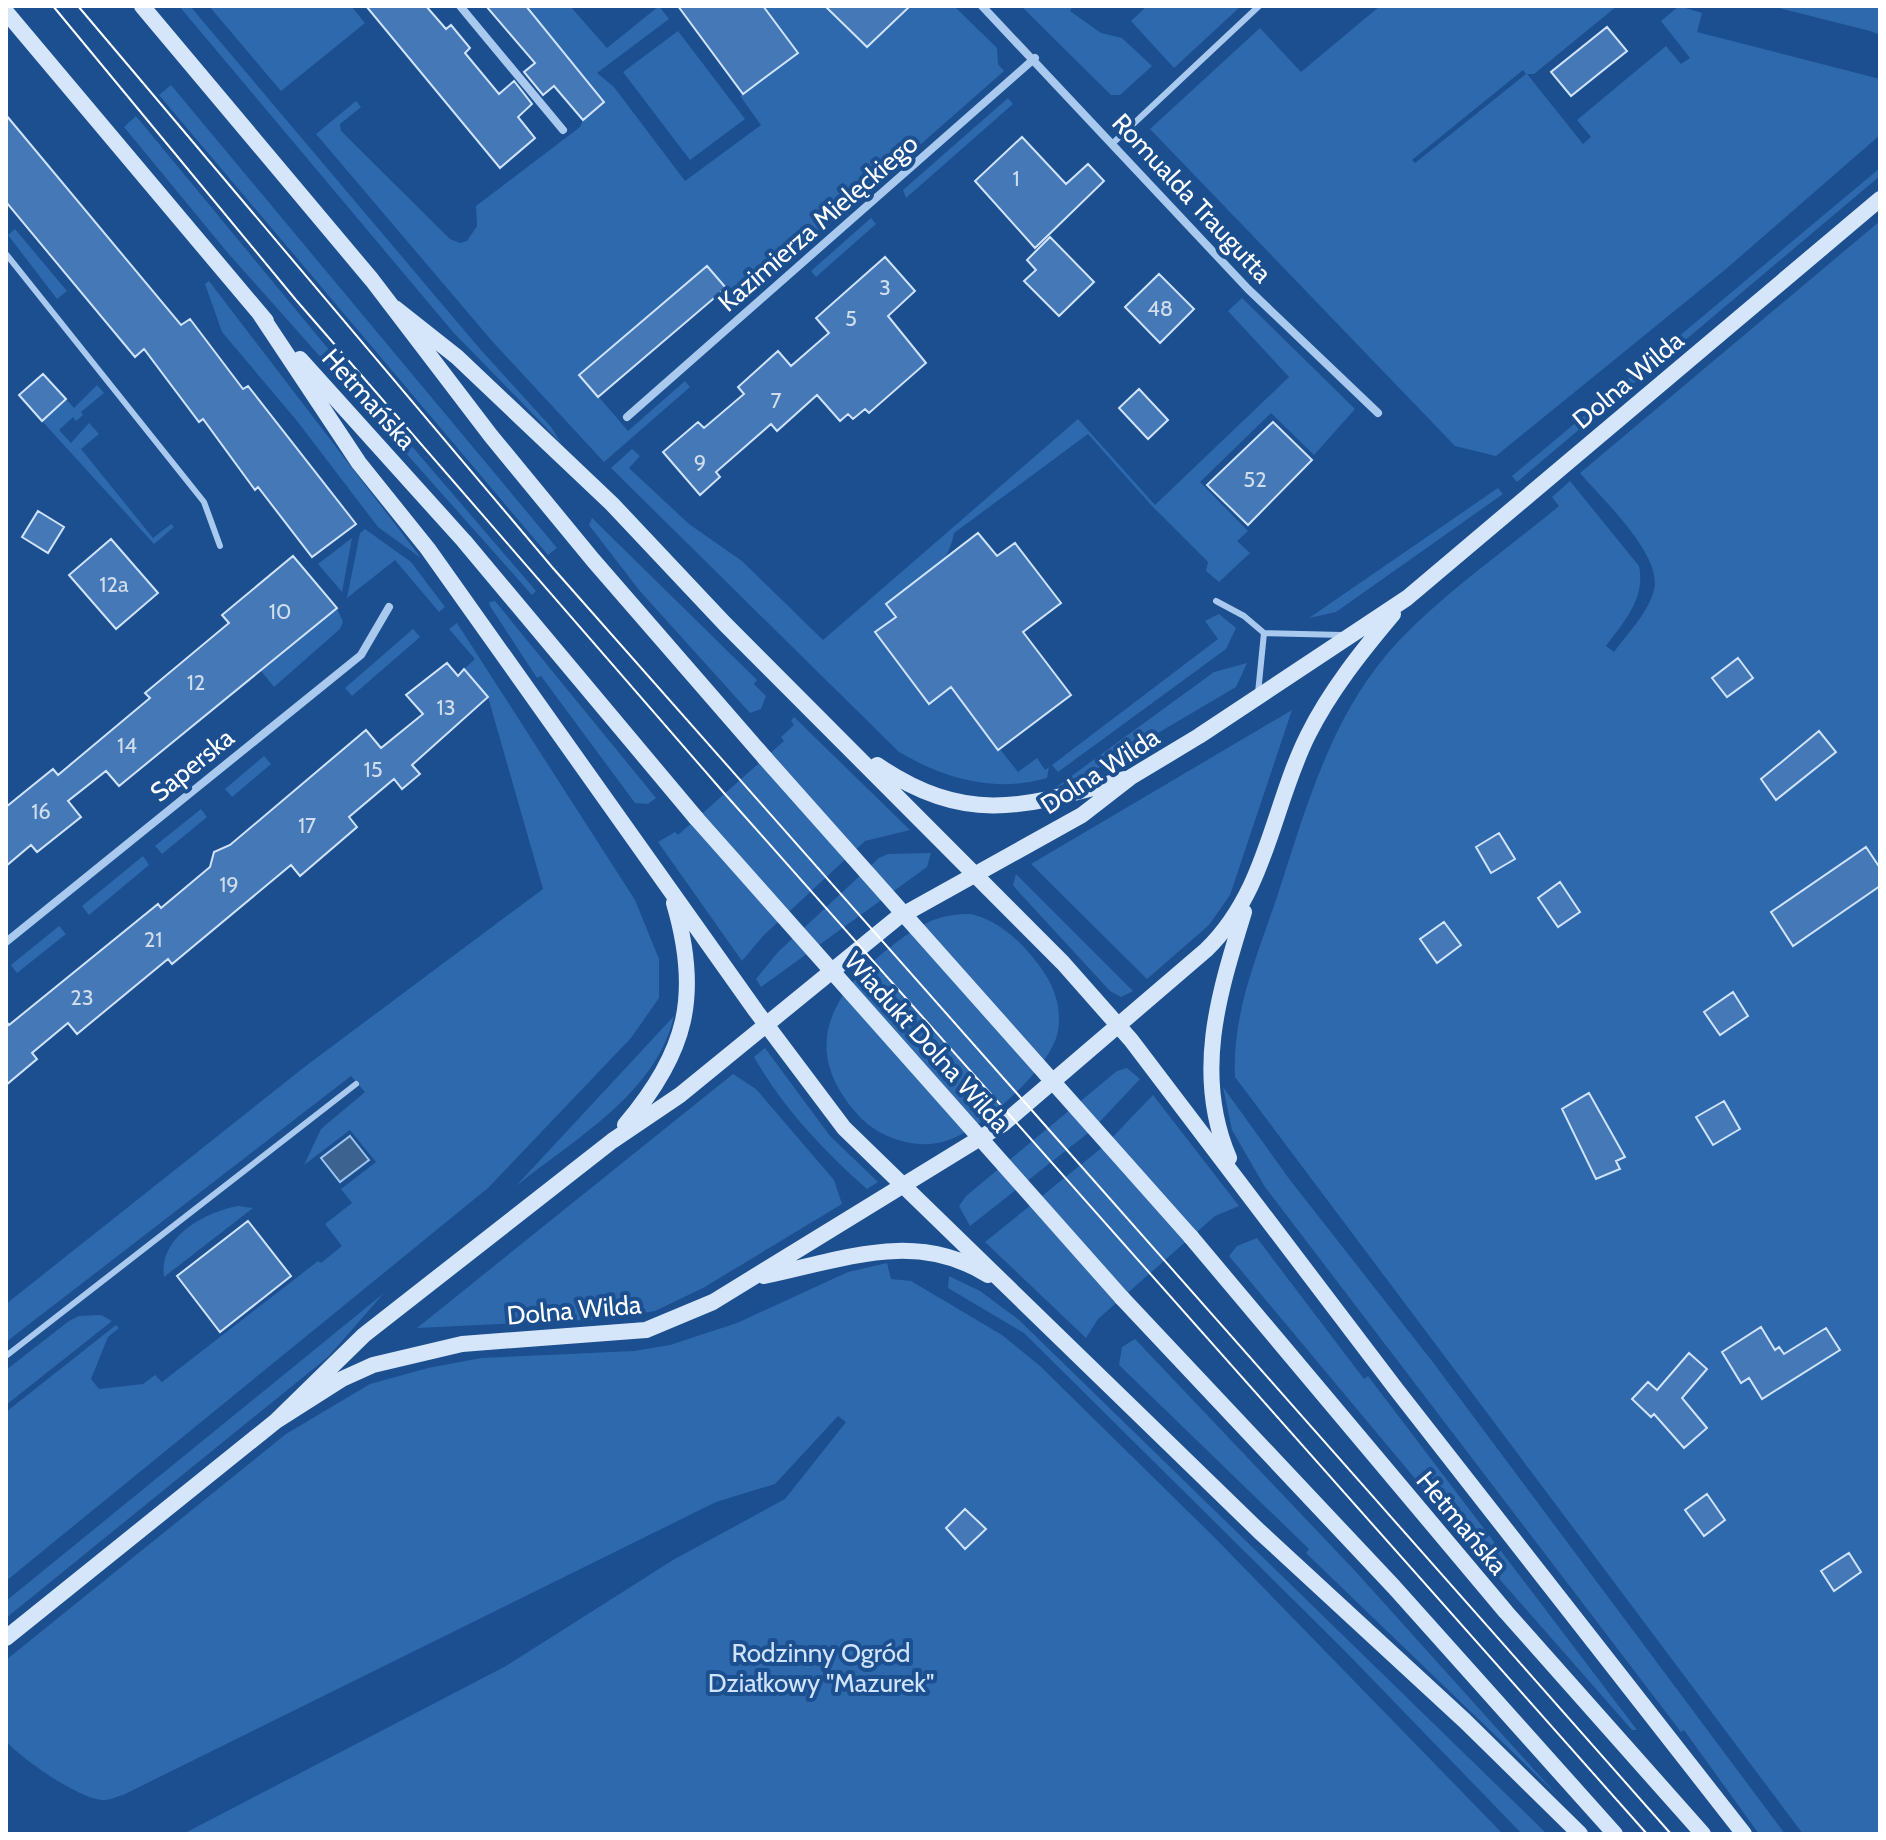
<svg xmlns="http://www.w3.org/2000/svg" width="1886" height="1840" viewBox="0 0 1886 1840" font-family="Cabin,sans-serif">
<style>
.green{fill:#2e69ad;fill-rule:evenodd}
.water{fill:#3c6290;stroke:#9cc4f0;stroke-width:2}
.building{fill:#4478b7;stroke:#cfe3fa;stroke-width:2}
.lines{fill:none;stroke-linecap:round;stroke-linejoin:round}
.lane{stroke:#a9c9ee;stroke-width:6}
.street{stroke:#a9c9ee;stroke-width:8}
.secondary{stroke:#d6e6fa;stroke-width:16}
.tram{stroke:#fff;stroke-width:2}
.secondary-bridge{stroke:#d6e6fa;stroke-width:16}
.labels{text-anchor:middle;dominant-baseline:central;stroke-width:8;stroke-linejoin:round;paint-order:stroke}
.number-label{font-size:22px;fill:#d0dded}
.street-label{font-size:26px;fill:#fff;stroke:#1b4f8f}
.park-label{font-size:26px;fill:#cfe3fa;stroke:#1b4f8f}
</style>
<rect width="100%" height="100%" fill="#1b4f8f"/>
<path class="green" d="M179,6H190L480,349L551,427L561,443L453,332Z
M209,6H351L365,23L281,91Z
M525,6H570L607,48L659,6L669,19L597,73L614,87L685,181L761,125L740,96L798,53L763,6H954L997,48L998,64L1004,71L739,304L707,266L580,375L628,431L685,381L690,387L604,462L492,341L316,134L356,101L361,107L340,124L341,131L450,239L460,243L467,241L477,226L476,206L580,127L583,120L604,102Z
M1021,6H1073L1070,11L1101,33L1122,38L1152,66L1120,95H1111Z
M1147,6H1241L1174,68L1131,21Z
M1380,6H1617L1534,74H1527L1583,144L1591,137L1577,120L1666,46L1681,64L1690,58L1661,21L1679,6L1702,13L1697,32L1880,79V135L1726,269L1496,456L1455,446L1150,129L1260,28L1301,72ZM1523,70L1526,74L1415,163L1412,160Z
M1771,6H1880V35L1870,31Z
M678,31L745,119L690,160L623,72Z
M171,85L557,548L548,555L159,95Z
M1008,98L1013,104L906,198L903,190Z
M136,116L325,345L536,591L532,595L227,252L124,127Z
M1880,168V176L1517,482L1512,476Z
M871,218L876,224L816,277L811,271Z
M1880,221V1834H1803L1235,1077C1232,1015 1256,958 1276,900C1304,815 1328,723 1388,653C1434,600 1505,551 1559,506L1552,497L1570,481L1639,566C1646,598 1624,622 1606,646L1614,652C1628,633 1648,613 1654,590C1663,555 1601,498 1580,473Z
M15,229L67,291L57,299L8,235Z
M209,281L421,558L378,527L297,421L222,332L205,284Z
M1242,298L1355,409L1314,455L1271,413L1200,482L1248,531L1237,541L1250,553L1219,582L1206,571L1208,562L1152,506L1088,434L954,533C947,572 907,608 876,632L951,687L1018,772L1037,758L1045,770L1049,767L1047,778C995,793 945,779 899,752L611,468L632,449L640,456L629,468L689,524L742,561L823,640L1078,419L1155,505L1289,377L1228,311Z
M97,385L104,393L81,412L83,415L76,421L73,417L59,430L71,443L89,423L99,434L81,449L153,538L171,524L174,527L154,544L42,421L66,399L74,408Z
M1498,488L1503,494L1336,612L1309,618Z
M592,518L757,680L754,684L766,696L761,709L750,713L639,590L589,525Z
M365,529L411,562L445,607L439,612L395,560L347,598L360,533Z
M352,538L342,592L318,564Z
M495,601L656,798L648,804L635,803L541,676L537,678L490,606L489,602Z
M337,608L343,622L340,629L274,687L261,671Z
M1219,614L1236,628L1226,649L1058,772L1052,765L1218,639L1205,621Z
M457,623L635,900L659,959V998L631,1038L488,1188L6,1581V1412L116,1325L119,1328L108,1337L91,1379L99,1389L143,1384L155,1375L162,1382L318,1261L321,1263L342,1246L325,1224L352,1203L341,1189L376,1162L350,1130L304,1165L321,1129L365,1092L351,1076L6,1342V1304L307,1065L543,889L488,697L464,669L475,659L449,629Z
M413,629L420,637L352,696L345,688Z
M1247,663L1236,687L1102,766L1055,788L1214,672Z
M1292,710L1230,895L1209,925L1147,979L1031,864Z
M794,717L910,830L865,841L763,936L742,961L658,842L675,832L678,835L784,741L781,737L794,725L791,721Z
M264,756L271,764L232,797L225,789Z
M201,809L207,817L162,854L155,846Z
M931,853L927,867L761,987L756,979L778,952L879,858L888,854Z
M143,856L149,865L89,915L82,906Z
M1016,874L1133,991L1121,997L1110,991L1016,889L1013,885Z
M971,914C995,920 1014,935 1030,954C1049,976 1063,1000 1058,1031C1052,1067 983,1128 949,1140C919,1151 880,1139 859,1116C800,1052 828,996 889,948C917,927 935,913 971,914Z
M59,926L66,934L17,973L11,965Z
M674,1016C656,1094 574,1139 515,1187Z
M765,1048L830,1136L878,1182L867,1189C823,1150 783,1108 754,1057Z
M1127,1068L1140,1079L1092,1130L970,1226L959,1206L966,1196L1117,1071Z
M733,1074L756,1089L834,1180L842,1204L703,1288L655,1311L606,1319L417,1328Z
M1223,1087L1290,1180L1432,1361L1785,1834H1759L1684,1730L1681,1732L1265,1187L1232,1130Z
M1153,1095L1239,1206L1215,1216L1098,1319L1086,1338L985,1242L1104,1146Z
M238,1206L253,1208L164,1277C158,1238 204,1212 238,1206Z
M1257,1238L1364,1379L1368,1376L1637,1730H1632L1488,1566L1229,1256L1237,1246Z
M887,1263L891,1279L911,1281L1002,1335L1040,1366L1215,1538L1503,1834H183L506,1666L673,1560L785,1499L846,1422L838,1416L775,1484L716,1502L123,1795C118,1796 110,1800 105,1800C83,1802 20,1758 6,1741V1660L286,1434L370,1384L428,1368L481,1358L634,1351L670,1345L737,1323L848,1272Z
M949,1276L980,1291L1019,1320L1547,1834H1522L1344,1650L1024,1333L948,1288Z
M384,1293L328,1357L6,1618V1601Z
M101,1315L112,1321L6,1405V1370L69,1321L79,1316Z
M1135,1339L1357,1573L1556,1794L1306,1553L1309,1549L1119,1365L1122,1347Z"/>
<path class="water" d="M350,1136L369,1160L340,1182L321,1158Z"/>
<path class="building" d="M366,6H426L446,29L451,25L470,48L465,53L499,94L514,81L532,104L518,117L535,138L500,168Z
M486,6H526L604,102L583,120L554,86L543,95L524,72L535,63Z
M678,6H763L798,53L743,94Z
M825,6H910L867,47Z
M1607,27L1627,51L1571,96L1551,72Z
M6,115L181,325L190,319L243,389L248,386L356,524L312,557L258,487L255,490L203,419L199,422L144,349L135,357L6,202Z
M1022,137L1066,184L1088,164L1104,181L1035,248L975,181Z
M1050,237L1094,282L1059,316L1024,281L1036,270L1027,260Z
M885,257L915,291L888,316L926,363L869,413L865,409L853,419L848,414L840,421L817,395L777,431L771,424L716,472L720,477L700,495L663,452L698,422L704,428L744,394L738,387L778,351L791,366L829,333L816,318Z
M707,266L726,288L598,397L579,375Z
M1159,274L1194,309L1160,343L1125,307Z
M43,374L66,399L42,421L19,395Z
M1139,389L1168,420L1148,439L1119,408Z
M1273,422L1312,460L1248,525L1207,485Z
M38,511L64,527L48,553L22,537Z
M978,533L997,556L1015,543L1061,603L1023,632L1071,695L998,750L951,687L929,704L875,632L896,617L886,604Z
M111,539L158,593L116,629L69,575Z
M293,556L337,608L119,786L106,771L68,801L81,817L37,852L31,845L6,866V807L53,769L58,775L150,698L145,693L229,623L222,615Z
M1738,658L1753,678L1727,697L1712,678Z
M447,663L458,676L464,669L488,697L412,765L420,774L402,789L394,779L349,817L357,827L300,876L291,865L172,964L168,959L77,1034L68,1023L32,1053L37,1059L6,1085V1021L9,1025L158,904L161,908L210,867L214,852L230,845L366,730L381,748L423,714L406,695Z
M1819,731L1836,752L1776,800L1761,779Z
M1499,833L1515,859L1491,873L1476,847Z
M1866,847L1880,868V886L1793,946L1771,912Z
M1560,882L1580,912L1558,927L1538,898Z
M1444,922L1461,945L1437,963L1420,939Z
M1733,992L1748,1016L1720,1035L1704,1012Z
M1589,1093L1625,1157L1616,1161L1620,1169L1596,1179L1562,1109Z
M1724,1101L1740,1129L1713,1145L1696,1117Z
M248,1221L291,1276L220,1332L177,1276Z
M1761,1327L1775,1350L1779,1347L1784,1354L1826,1328L1840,1350L1762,1399L1749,1378L1741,1383L1722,1352Z
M1689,1353L1707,1369L1682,1398L1707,1428L1684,1448L1654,1414L1651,1417L1632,1399L1648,1382L1657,1390Z
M1707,1494L1725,1520L1704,1536L1685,1510Z
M965,1509L986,1529L965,1549L946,1528Z
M1849,1553L1861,1572L1834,1591L1821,1571Z"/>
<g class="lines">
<path class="lane" d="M1113,143L1259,6
M6,254L204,502L220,546
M1216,601L1244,616L1264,633L1343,635
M1258,693L1264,633
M6,1356L356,1084"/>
<path class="street" d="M460,6L563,130
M982,6L1248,289L1378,413
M627,417L1035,58
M6,942L361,655L389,607"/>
<path class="secondary" d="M142,6L372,280L491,436L593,560L765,758
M6,12L266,321
M395,308L457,357L612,504L725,624L1063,963L1131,1040L1396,1389L1744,1834
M260,314L359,463L428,549L756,1011L844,1128L1259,1531L1465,1721L1580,1834
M300,359L464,541L696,818
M877,765C969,827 1027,806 1125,779
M625,1125C687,1052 701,995 674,903
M1229,1158C1193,1074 1219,993 1244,912
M1191,1237L1506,1612L1703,1834
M764,1276C842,1260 915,1229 988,1275
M1122,1298L1394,1587L1615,1834
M276,1421L364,1335L612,1141L680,1095L897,918L1082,815L1131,777L1199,736L1407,598L1880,199
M6,1638L276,1421L342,1379L373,1365L462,1344L646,1330L713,1302L1003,1124L1206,950C1267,891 1272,807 1308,735C1330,691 1361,652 1393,614"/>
<path class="tram" d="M53,6L296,300L724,793L1647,1834
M78,6L552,567L1671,1834"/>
<path class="secondary-bridge" d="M765,758L1191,1237
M696,818L1122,1298"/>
</g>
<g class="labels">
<g class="number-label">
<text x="1016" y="178">1</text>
<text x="885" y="287">3</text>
<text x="1160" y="308">48</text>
<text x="851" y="318">5</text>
<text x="776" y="400">7</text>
<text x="700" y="462">9</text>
<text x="1255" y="479">52</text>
<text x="114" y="584">12a</text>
<text x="280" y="611">10</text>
<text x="196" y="682">12</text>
<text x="446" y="707">13</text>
<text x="127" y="745">14</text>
<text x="373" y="769">15</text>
<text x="41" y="811">16</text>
<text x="307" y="825">17</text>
<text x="229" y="884">19</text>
<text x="153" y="939">21</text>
<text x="82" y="997">23</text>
</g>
<g class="street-label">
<text transform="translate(1192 198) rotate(47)">Romualda Traugutta</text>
<text transform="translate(818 223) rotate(-41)">Kazimierza Mielęckiego</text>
<text transform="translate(1628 380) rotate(-40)">Dolna Wilda</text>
<text transform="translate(369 399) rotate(48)">Hetmańska</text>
<text transform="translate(192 765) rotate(-39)">Saperska</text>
<text transform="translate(1100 771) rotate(-33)">Dolna Wilda</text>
<text transform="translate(927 1042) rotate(48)">Wiadukt Dolna Wilda</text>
<text transform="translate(574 1310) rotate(-5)">Dolna Wilda</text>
<text transform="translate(1462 1523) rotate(50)">Hetmańska</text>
</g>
<g class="park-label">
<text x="821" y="1653">Rodzinny Ogród<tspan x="821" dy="30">Działkowy "Mazurek"</tspan></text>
</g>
</g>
<rect width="1886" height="1840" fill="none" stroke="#ffffff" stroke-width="16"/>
</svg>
